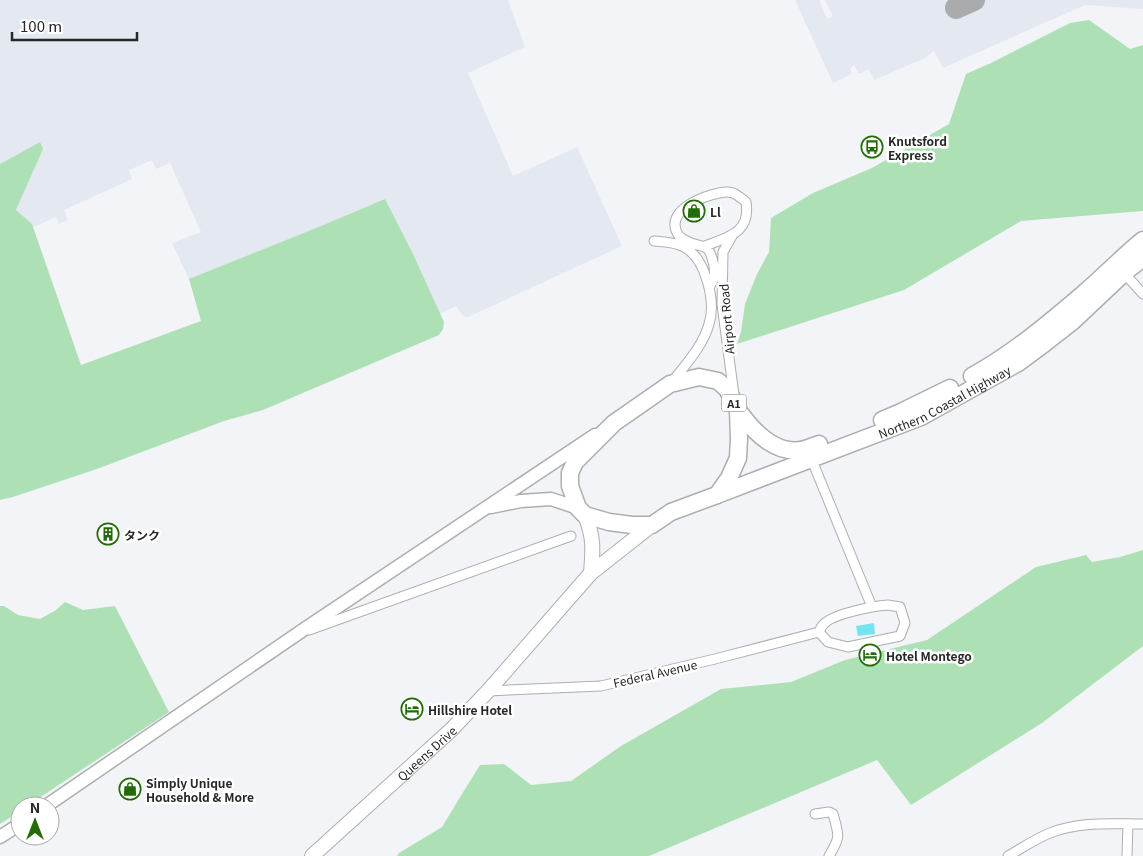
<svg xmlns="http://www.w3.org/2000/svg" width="1143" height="856" viewBox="0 0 1143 856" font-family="Georgia,'Noto Sans JP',serif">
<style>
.built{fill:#e3e8f1}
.green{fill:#ade1b5}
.water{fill:#74e4ee}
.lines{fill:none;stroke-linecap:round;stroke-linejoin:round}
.taxiway{stroke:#aaabad;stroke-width:22}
.street-casing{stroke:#acaeb0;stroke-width:11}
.secondary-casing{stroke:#acaeb0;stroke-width:15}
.primary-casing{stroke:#acaeb0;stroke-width:16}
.highway-casing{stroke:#acaeb0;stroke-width:19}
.street{stroke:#fff;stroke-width:9}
.secondary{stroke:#fff;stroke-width:12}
.primary{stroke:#fff;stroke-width:14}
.highway{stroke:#fff;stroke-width:16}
.labels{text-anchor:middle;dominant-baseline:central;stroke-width:5;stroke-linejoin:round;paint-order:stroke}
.shield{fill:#fff;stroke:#676868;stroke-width:1}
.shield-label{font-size:11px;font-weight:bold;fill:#262728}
.poi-label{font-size:12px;font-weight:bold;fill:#262728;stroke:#fff;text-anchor:start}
.street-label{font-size:12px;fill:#262728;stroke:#fff}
</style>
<rect width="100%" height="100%" fill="#f3f4f7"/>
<path class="built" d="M0,0H508L525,47L468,73L513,176L577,147L622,246L468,317L463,316L456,306L439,314L212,328L172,243L201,232L170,163L156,169L152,160L129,170L132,179L64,210L68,220L59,224L56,217L34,227L16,210L43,149L40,142L0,164Z
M795,0H819L827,19L833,16L825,0H1143V9L1085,5L943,68L934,51L925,58L874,80L869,69L859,74L854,65L850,68L852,74L833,83Z"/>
<path class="green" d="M1089,20L1130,49L1143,45V211L1021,221L904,290L737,344L741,332L745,304L757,274L769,252L771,218L813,193L872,168L949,124L966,74L991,63L1070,23Z
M40,142L43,149L16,210L32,224L81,365L201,321L189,279L326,224L385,199L413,254L444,322L443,329L439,335L263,410L224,421L97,469L13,497L0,500V164Z
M1143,550V646L1042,723L911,805L877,760L649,856H397L399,853L442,827L462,794L480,765L504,764L531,785L571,781L621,746L721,689L791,682L845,660L927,640L1036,567L1086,555L1092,562L1120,557Z
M65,602L83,610L115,606L169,712L27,806H20V811L0,824V606H4L18,615L40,619L56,610Z"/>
<path class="water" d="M874,623L875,634L858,636L856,626Z"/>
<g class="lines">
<path class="taxiway" d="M956,8L974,0"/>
<g class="street-casing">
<path id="street" d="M732,236L723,252L722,305L734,395
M654,241C663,242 676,242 684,247C706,258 716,302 709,324C703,346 686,364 672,382
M705,246C728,237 751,233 746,202C736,194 733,190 719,193C702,196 662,212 679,236C680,237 684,240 685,240C703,251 708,238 714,266C715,275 715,279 709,287
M1124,273L1143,294
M811,458L872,607
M888,605L900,607L905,623L900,636L848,647L828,642L819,632C820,630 821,627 823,625C831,614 874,606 888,605Z
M309,630L571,536
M488,691L601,686L715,659L819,632
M815,814L829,812L833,814C839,836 841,836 829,856
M1008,856C1022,848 1035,839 1050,833C1080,821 1112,824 1143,824
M1127,856L1128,824"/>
</g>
<g class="secondary-casing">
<path id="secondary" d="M491,507L521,501L551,499L578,508
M46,806L306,628L595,435
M0,837L20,824"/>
</g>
<g class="primary-casing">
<g id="primary">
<path d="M585,515C594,538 593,548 591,573"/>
<path id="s1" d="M312,856L451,730L488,691L591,573L652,525"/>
</g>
</g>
<g class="highway-casing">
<g id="highway">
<path d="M972,376C1012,354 1048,324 1083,294C1103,277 1122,257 1143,240"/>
<path d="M699,377L718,381L727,389L738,410L739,438L738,458L729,478L717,495L671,512L652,525H632L609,522L585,515L578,508L570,486V473L575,462L614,423L670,384Z"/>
<path d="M738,410C752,430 774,454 801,450C807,449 813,446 819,444"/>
<path d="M882,420L901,412L950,388"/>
<path id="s2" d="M717,495L921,417L1018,363L1045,343L1072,322L1124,273L1143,258"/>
</g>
</g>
<use href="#street" class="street"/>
<use href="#secondary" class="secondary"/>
<use href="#primary" class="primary"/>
<use href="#highway" class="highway"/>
</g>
<defs>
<g id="bus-ring" transform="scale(1.125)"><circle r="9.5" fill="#fff" stroke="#236b08" stroke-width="1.5"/><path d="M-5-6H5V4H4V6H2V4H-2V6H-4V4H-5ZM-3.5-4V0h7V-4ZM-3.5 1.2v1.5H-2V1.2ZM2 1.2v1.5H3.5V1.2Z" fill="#236b08"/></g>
<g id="shop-ring" transform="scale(1.125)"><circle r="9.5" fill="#fff" stroke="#236b08" stroke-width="1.5"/><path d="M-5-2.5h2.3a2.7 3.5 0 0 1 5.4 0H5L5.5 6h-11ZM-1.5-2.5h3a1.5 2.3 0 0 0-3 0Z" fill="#236b08"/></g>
<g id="building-ring" transform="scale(1.125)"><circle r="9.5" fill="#fff" stroke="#236b08" stroke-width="1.5"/><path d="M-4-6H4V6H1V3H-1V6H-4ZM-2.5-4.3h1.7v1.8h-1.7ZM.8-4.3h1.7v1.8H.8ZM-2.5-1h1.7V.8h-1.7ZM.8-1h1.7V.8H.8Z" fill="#236b08"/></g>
<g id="hotel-ring" transform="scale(1.125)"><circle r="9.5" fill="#fff" stroke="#236b08" stroke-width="1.5"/><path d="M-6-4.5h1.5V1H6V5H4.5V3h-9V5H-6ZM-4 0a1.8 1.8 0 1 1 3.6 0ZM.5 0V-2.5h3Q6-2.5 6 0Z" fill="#236b08"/></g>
</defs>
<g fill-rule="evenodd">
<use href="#bus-ring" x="872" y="147"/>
<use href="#shop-ring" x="694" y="211"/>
<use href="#building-ring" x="108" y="534"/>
<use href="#hotel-ring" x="870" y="655"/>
<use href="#hotel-ring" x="412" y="709"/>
<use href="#shop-ring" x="130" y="789"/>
</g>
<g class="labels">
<rect class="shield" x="721.5" y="394.5" width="25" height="17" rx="4"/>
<g class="shield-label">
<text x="734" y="403">A1</text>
</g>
<g class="poi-label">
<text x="888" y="140">Knutsford<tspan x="888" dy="14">Express</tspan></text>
<text x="710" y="211">Ll</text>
<text x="124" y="534">タンク</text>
<text x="886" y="655">Hotel Montego</text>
<text x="428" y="709">Hillshire Hotel</text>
<text x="146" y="782">Simply Unique<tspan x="146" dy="14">Household &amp; More</tspan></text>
</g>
<g class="street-label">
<text transform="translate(726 319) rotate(-95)">Airport Road</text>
<text stroke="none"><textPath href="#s2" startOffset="246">Northern Coastal Highway</textPath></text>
<text transform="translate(655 673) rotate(-13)">Federal Avenue</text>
<text stroke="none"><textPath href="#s1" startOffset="154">Queens Drive</textPath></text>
</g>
</g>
<g transform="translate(35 821)"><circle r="24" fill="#ffffff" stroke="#a8a9a9"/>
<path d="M0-4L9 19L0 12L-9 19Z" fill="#236b08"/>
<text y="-8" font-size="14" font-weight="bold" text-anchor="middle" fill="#262728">N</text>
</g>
<path d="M12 32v8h125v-8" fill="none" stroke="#262728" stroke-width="2.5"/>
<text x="20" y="32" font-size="15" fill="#262728" stroke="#ffffff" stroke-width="4" paint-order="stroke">100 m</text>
</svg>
